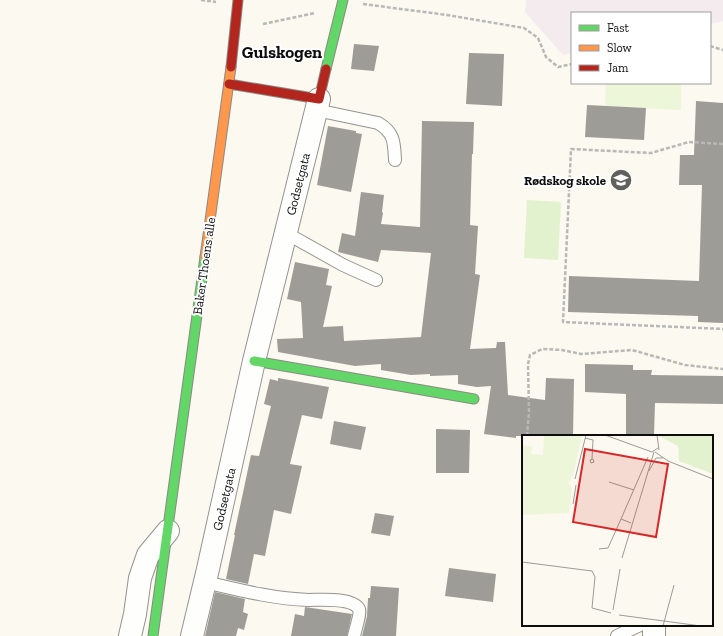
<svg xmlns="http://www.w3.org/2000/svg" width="723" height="636" viewBox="0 0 723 636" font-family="'Zilla Slab',serif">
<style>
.industrial{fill:#f3ebee}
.green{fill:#e2f2ce}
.pitch{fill:#edf6d9}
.building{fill:#9e9c96}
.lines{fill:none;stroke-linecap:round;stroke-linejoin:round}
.lane-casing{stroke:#94938f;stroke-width:14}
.street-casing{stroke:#94938f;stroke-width:24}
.fast-casing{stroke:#8b8a86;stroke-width:11}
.slow-casing{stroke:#8b8a86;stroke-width:11}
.jam-casing{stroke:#8b8a86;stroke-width:11}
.path{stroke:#b8b8b6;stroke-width:2.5;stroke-dasharray:4 2;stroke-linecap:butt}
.lane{stroke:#fefefd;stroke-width:12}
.street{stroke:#fefefd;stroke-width:22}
.fast{stroke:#63d668;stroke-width:9}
.slow{stroke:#ff974d;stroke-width:9}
.jam{stroke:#b3261e;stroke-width:9}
.labels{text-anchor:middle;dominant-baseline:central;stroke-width:4;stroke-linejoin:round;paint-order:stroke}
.poi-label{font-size:13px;font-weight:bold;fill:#0d0d0d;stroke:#fff;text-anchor:end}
.street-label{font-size:13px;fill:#0d0d0d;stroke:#fff}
.district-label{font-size:17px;font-weight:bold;fill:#0d0d0d;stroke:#fff}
.inset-road{fill:none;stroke:#9c9b95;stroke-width:1}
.view{fill:#d62828;fill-opacity:0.15;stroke:#d62828;stroke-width:2}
.inset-edge{fill:none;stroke:#0d0d0d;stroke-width:2}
</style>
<rect width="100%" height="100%" fill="#fbf9f0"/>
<path class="industrial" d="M526,0H723V21L710,24V13H572V53L563,55L525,12Z"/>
<path class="green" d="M527,200L561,202L558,260L524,258Z"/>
<path class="pitch" d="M606,83H681V110L605,106Z"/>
<path class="building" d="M354,44L379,46L374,71L351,69Z
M469,53L504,54L502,106L466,104Z
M696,101L723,103V323L698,322V316L568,312L569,276L699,281L702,185H679L680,155H694Z
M587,105L646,108L644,140L585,137Z
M422,121L474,122L473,154H472L470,225L478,226L475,274L480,275L470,349L496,348L497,342H505L508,395L545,400L546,378L574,379L573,436H516V438L484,434L491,386L477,387L458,384V375L430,376V374L411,375L381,370V364L355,366L278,352L277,339L303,338L301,302L287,299L295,262L329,269L326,285L332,286L323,327L343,326L344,341L421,337L431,253L381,250L378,262L338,252L342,233L355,236L361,192L384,195L382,212L383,213L381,224L420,227Z
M328,126L356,131V133L362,134L351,192L317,185Z
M585,364L633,365V370H652L651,375L723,376V404L655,403L654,435L626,436V394L585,392Z
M278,378L329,387L322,419L302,415L290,464L302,466L291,514L274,510L265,556L254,554L248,584L226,579L235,535H234L251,455L259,456L271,406L264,404L270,379L278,381Z
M334,421L366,427L361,450L330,444Z
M436,429L470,430L469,473H436Z
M375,513L394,516L390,536L371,533Z
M449,568L496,574L493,602L445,596Z
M371,586L399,588L396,636H362L367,616L368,598H370Z
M215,592L245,599L243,612L248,614L244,630L238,628L236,636H205Z
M305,607L352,614L347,636H291L295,614L304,616Z"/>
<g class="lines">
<g class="lane-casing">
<path id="lane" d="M316,110L378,123C395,133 394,143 395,160
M286,233L343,265L376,280
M205,582C239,590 274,599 309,600C320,600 352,597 359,609C361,614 355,630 354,636
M617,636L640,625"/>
</g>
<g class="street-casing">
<path id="street" d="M654,625V636
M130,636L135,614L140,578L148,555L168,531
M192,636L208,569L254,361L319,99"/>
</g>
<g class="fast-casing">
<path id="fast" d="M326,69L343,0
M254,361L474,399
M153,636L205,257"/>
</g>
<g class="slow-casing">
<path id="slow" d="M205,257L231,67"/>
</g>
<g class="jam-casing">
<path id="jam" d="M231,67L238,0
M229,84L319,99L326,69"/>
</g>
<path class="path" d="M201,0L216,2
M363,4L447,15L524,28L538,38L546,57L558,67L572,64
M263,24L315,13
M710,46L723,50
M723,144L689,142L651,153L571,149L563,322L723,329
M527,436L529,412L528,364L530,355L542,349L562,350L581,354L632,350L685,365L723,369"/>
<use href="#lane" class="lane"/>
<use href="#street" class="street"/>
<use href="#fast" class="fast"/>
<use href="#slow" class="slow"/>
<use href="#jam" class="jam"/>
</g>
<defs>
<g id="school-disc" transform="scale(1.15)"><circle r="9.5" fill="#60605c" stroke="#fff"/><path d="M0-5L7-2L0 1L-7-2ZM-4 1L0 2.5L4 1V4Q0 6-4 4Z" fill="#fff"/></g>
</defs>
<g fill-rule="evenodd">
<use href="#school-disc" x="621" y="180"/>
</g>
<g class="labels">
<g class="poi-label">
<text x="606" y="180">Rødskog skole</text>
</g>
<g class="street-label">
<text transform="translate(298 184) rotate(-76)">Godsetgata</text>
<text transform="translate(204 266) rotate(-82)">Baker Thoens alle</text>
<text transform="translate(224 499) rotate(-77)">Godsetgata</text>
</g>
<g class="district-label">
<text x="282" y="52">Gulskogen</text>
</g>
</g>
<g transform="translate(522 435)">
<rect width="191" height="191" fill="#fbf9f0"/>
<path d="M191,0V39L157,26L156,11L137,1Z" fill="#e2f2ce"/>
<path d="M22,0H60L51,41L46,48L50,53L47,78L0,80V10L10,12L9,19L21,20Z" fill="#edf6d9"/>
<path class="inset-road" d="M83,0L130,17L136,13M135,0L137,15M63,3L71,5L70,24M133,17L146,26L191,44M71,24L72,27L69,28L68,25ZM127,36L134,23H141M53,44L64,0M87,47L112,55M51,69L54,50M99,84L126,22M77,114L86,113L99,84L109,88M100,123L132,17M0,127L70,136L73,142L70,173L89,178M91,175L98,134M97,180L179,191M141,191L152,150"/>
<path class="view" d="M63,14L146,29L134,102L51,87Z"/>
<rect width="191" height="191" class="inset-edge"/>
</g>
<rect x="571" y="12" width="140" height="72" fill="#ffffff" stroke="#9e9e9e"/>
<rect x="579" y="25" width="20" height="6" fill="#63d668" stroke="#9e9e9e"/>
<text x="607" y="32" font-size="12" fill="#0d0d0d">Fast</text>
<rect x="579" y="45" width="20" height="6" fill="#ff974d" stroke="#9e9e9e"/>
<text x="607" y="52" font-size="12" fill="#0d0d0d">Slow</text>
<rect x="579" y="65" width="20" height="6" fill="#b3261e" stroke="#9e9e9e"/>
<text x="607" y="72" font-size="12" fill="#0d0d0d">Jam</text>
</svg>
